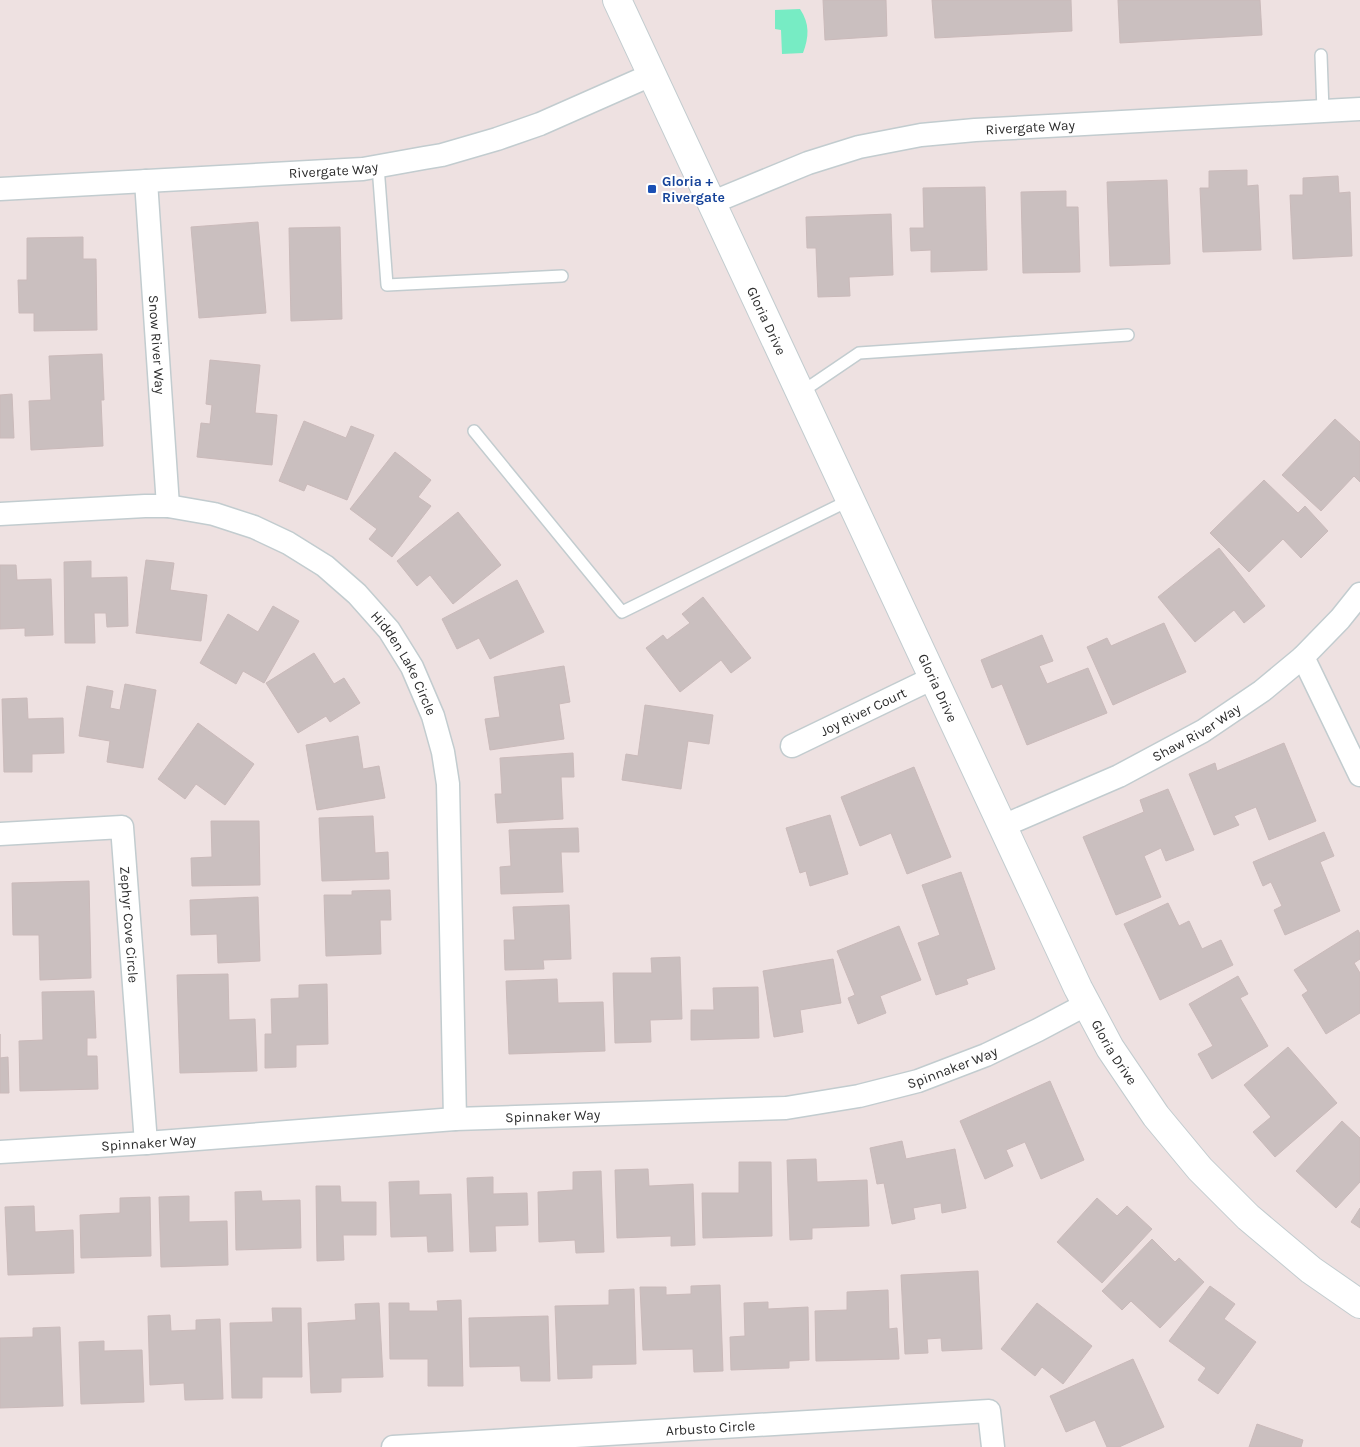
<svg xmlns="http://www.w3.org/2000/svg" width="1360" height="1447" viewBox="0 0 1360 1447" font-family="Karla,sans-serif">
<style>
.water{fill:#77ecc4}
.building{fill:#cabfbf;stroke:#cababa}
.lines{fill:none;stroke-linecap:round;stroke-linejoin:round}
.service-casing{stroke:#c2cccf;stroke-width:14}
.minor-casing{stroke:#c2cccf;stroke-width:25}
.tertiary-casing{stroke:#c2cccf;stroke-width:30}
.service{stroke:#fff;stroke-width:11}
.minor{stroke:#fff;stroke-width:22}
.tertiary{stroke:#fff;stroke-width:28}
.transit-dot{fill:#1a4fb4;stroke:#fff;stroke-width:2}
.labels{text-anchor:middle;dominant-baseline:central;stroke-width:4;stroke-linejoin:round;paint-order:stroke}
.street-label{font-size:14px;fill:#2d2d2d;stroke:#fff}
.transit-label{font-size:14px;font-weight:bold;fill:#164399;stroke:#fff;text-anchor:start}
</style>
<rect width="100%" height="100%" fill="#eee1e1"/>
<path class="water" d="M800,9C810,24 809,37 803,53L782,54L781,30L775,29V10Z"/>
<path class="building" d="M823,0H886L887,36L825,40Z
M932,0H1071L1072,31L935,38Z
M1118,0H1260L1262,35L1120,43Z
M1247,170V186L1258,185L1261,250L1203,252L1200,188H1209V171Z
M1338,176L1339,193L1350,192L1352,256L1293,259L1290,195H1303V178Z
M1167,180L1170,264L1110,266L1107,182Z
M985,187L987,270L931,272V250L911,251L910,228H924L923,188Z
M1066,191V207H1078L1080,272L1023,273L1021,192Z
M891,214L893,275L849,277L850,296L818,297L816,248H807L806,217Z
M258,222L266,313L199,318L191,227Z
M340,227L342,319L291,321L289,228Z
M83,237V259H96L97,330L34,331V313H19L18,280H27V238Z
M102,354L104,400H101L103,446L31,450L29,401L51,400L49,356Z
M210,360L260,365L255,413L277,415L272,465L197,457L201,423L210,424L212,405L206,404Z
M12,394L14,438H0V395Z
M1335,419L1360,442V482L1354,476L1321,511L1282,475Z
M304,421L346,438L351,426L374,435L347,500L307,484L304,491L279,481Z
M395,452L431,480L418,497L431,506L392,557L369,539L377,529L350,509Z
M1264,480L1298,513L1305,506L1328,531L1301,558L1283,539L1249,572L1210,533Z
M458,512L501,565L453,604L430,575L417,586L397,561Z
M1219,548L1265,606L1244,623L1234,610L1195,642L1158,597Z
M146,560L174,563L170,590L207,595L201,641L136,633Z
M91,561V578L127,577L128,626L107,627L106,613H94L95,643H65L64,562Z
M0,565H16L17,580L51,579L53,635L25,636V628L0,629Z
M517,580L544,632L490,659L479,638L457,649L442,619Z
M703,597L751,658L731,673L721,660L680,692L646,648L663,635L667,640L690,623L682,614Z
M273,606L299,621L264,683L243,671L236,684L200,663L228,614L258,632Z
M1164,623L1186,672L1113,705L1087,647L1107,638L1111,646Z
M1042,635L1053,661L1039,666L1047,684L1088,668L1107,713L1027,745L1002,684L992,688L981,660Z
M314,653L334,684L344,678L360,703L330,722L326,716L298,733L266,683Z
M564,666L570,702L559,704L564,739L490,750L485,719L500,717L494,677Z
M125,684L156,690L143,768L107,762L110,741L79,736L87,686L113,691L110,708L120,710Z
M27,698L28,719L63,718L64,753L32,754V772H4L2,699Z
M645,705L713,715L709,744L688,741L681,789L622,780L626,754L638,756Z
M198,723L254,764L225,805L196,784L185,799L158,779Z
M358,736L363,769L379,766L385,798L317,810L306,745Z
M1284,743L1316,821L1269,840L1256,807L1234,816L1239,825L1214,835L1189,774L1215,763L1217,771Z
M573,753L574,777H561L563,819L497,823L495,794H502L500,758Z
M914,767L951,857L907,874L891,833L860,846L841,797Z
M1168,789L1194,850L1166,861L1161,848L1144,856L1161,897L1116,915L1083,837L1144,812L1140,800Z
M830,815L848,874L810,886L806,871L800,873L786,828Z
M373,816L375,853L388,852L389,879L322,881L319,818Z
M211,821H259L260,885L192,886L191,858L212,857Z
M578,828L579,852H561L563,892L501,894L500,867L511,866L509,830Z
M1324,832L1334,856L1320,862L1340,911L1285,935L1274,910L1282,906L1271,882L1263,886L1253,862Z
M961,872L995,969L966,979L968,984L936,995L918,943L940,935L922,885Z
M89,881L91,978L40,980L39,935H13L12,883Z
M390,890L391,920H380L381,954L326,956L324,895H352V891Z
M258,897L260,961L218,963L217,934L191,935L190,900Z
M1168,903L1179,926L1189,921L1202,949L1221,940L1233,965L1160,1000L1124,924Z
M569,905L571,959L543,960L544,969L505,970L504,940H515L513,907Z
M899,926L921,980L880,996L886,1013L858,1024L848,998L855,995L837,951Z
M1358,930L1360,934V959L1354,963L1360,973V1013L1326,1034L1302,995L1308,991L1294,970Z
M680,957L682,1019L650,1020L651,1042L615,1043L613,973H652L651,958Z
M833,959L841,1003L800,1010L803,1032L774,1037L763,971Z
M228,974L229,1020L255,1019L257,1071L180,1073L177,975Z
M1238,976L1248,994L1240,998L1268,1046L1212,1079L1198,1054L1213,1046L1189,1004Z
M557,979L558,1003L603,1002L605,1051L509,1054L506,981Z
M327,984L328,1044L296,1045V1067L265,1068V1034H272L271,999L299,998V985Z
M758,987L759,1038L691,1040V1010H714L713,988Z
M94,991L96,1038H87V1056H97L98,1089L20,1091L19,1041L43,1040L42,992Z
M0,1034V1058L8,1057L9,1093H0Z
M1288,1047L1337,1103L1275,1157L1253,1132L1271,1117L1244,1085Z
M1050,1081L1084,1160L1041,1179L1025,1142L1006,1150L1013,1166L985,1179L960,1121Z
M1342,1121L1360,1138V1182L1336,1208L1296,1171Z
M902,1141L906,1159L955,1149L966,1208L942,1213L941,1203L913,1208L915,1219L892,1224L884,1183L877,1184L870,1148Z
M816,1159L817,1182L867,1180L869,1226L812,1228V1239L790,1240L787,1160Z
M739,1162H771L772,1236L703,1238L702,1193H739Z
M648,1169L649,1186L693,1184L695,1245L671,1246V1236L617,1238L615,1170Z
M601,1171L604,1252L576,1253L575,1240L539,1242L538,1192L573,1190V1172Z
M493,1177V1194L527,1193L528,1225L495,1226L496,1251L470,1252L467,1178Z
M419,1181V1195L451,1194L453,1251L428,1252L427,1236L391,1237L389,1182Z
M316,1186H340L341,1202H376V1235H343L344,1260L317,1261Z
M261,1191L262,1201L300,1200L301,1248L236,1250L235,1192Z
M189,1196V1222L227,1221L228,1265L161,1267L159,1197Z
M150,1197L151,1256L81,1258L80,1215L120,1213V1198Z
M1097,1198L1117,1216L1127,1206L1152,1229L1102,1283L1057,1242Z
M34,1206L35,1232L73,1230L74,1273L8,1275L5,1207Z
M1360,1208V1228L1351,1222Z
M1152,1239L1175,1262L1179,1258L1204,1282L1160,1328L1131,1301L1122,1310L1102,1291Z
M978,1271L982,1349L942,1351L941,1338L927,1339L928,1353L905,1354L901,1275Z
M720,1285L723,1371L694,1372L693,1349L643,1350L640,1287H666V1295L691,1294V1286Z
M1210,1286L1235,1304L1224,1319L1256,1342L1218,1394L1198,1380L1206,1368L1169,1341Z
M634,1289L636,1364L592,1365V1378L558,1379L555,1306L609,1305V1290Z
M888,1290L889,1329L897,1328L899,1359L816,1361L815,1311L847,1310V1292Z
M461,1300L463,1386H428V1359H390L389,1303H409V1311H438L437,1301Z
M768,1302V1309L808,1307L809,1360L789,1361V1368L731,1370L730,1337L745,1336L744,1303Z
M379,1303L383,1377L341,1378V1392L311,1393L308,1323L356,1320L355,1304Z
M1037,1303L1092,1346L1063,1384L1042,1367L1035,1376L1001,1349Z
M272,1308H301L302,1377H262V1398H232L230,1323L273,1322Z
M170,1315L171,1331L196,1330V1320L220,1319L223,1399L185,1400L184,1383L150,1385L148,1316Z
M548,1316L550,1381H521L520,1366L470,1367L469,1318Z
M60,1327L63,1406L0,1408V1338L33,1337V1328Z
M104,1341V1351L142,1350L144,1402L81,1404L79,1342Z
M1133,1359L1164,1427L1119,1447H1107L1095,1420L1066,1432L1050,1396Z
M1257,1424L1303,1440L1301,1447H1249Z"/>
<g class="lines">
<g class="service-casing">
<path id="service" d="M1321,55L1323,111
M378,166L387,285L562,276
M800,393L859,353L1128,335
M474,431L622,612L850,500"/>
</g>
<g class="minor-casing">
<g id="minor">
<path id="s1" d="M146,181L168,506"/>
<path id="s2" d="M0,189L363,169L424,158L442,155L497,139L540,124L651,75"/>
<path id="s3" d="M711,203L808,163L859,147L921,135L975,130L1360,109"/>
<path id="s4" d="M0,514L145,506H168L214,514L254,527L288,543L325,566L357,594L389,630L412,667L433,716L443,752L448,784L455,1119"/>
<path d="M1303,657L1360,775"/>
<path id="s5" d="M792,746L933,678"/>
<path id="s6" d="M1003,826L1119,776L1203,731L1262,691L1303,657L1340,619L1360,594"/>
<path id="s7" d="M0,834L122,827L146,1143"/>
<path id="s8" d="M0,1152L146,1143L455,1119L786,1108L859,1096L918,1081L986,1055L1038,1030L1087,1004"/>
<path id="s9" d="M393,1447L989,1411L993,1447"/>
</g>
</g>
<g class="tertiary-casing">
<g id="tertiary">
<path id="s10" d="M617,0L1078,988L1110,1048L1156,1116L1200,1169L1248,1217L1311,1270L1360,1304"/>
</g>
</g>
<use href="#service" class="service"/>
<use href="#minor" class="minor"/>
<use href="#tertiary" class="tertiary"/>
</g>
<rect class="transit-dot" x="647" y="184" width="10" height="10" rx="2.5"/>
<g class="labels">
<g class="street-label">
<text stroke="none"><textPath href="#s3" startOffset="331">Rivergate Way</textPath></text>
<text stroke="none"><textPath href="#s2" startOffset="334">Rivergate Way</textPath></text>
<text stroke="none"><textPath href="#s10" startOffset="354">Gloria Drive</textPath></text>
<text stroke="none"><textPath href="#s1" startOffset="164">Snow River Way</textPath></text>
<text stroke="none"><textPath href="#s4" startOffset="465">Hidden Lake Circle</textPath></text>
<text stroke="none"><textPath href="#s10" startOffset="759">Gloria Drive</textPath></text>
<text stroke="none"><textPath href="#s5" startOffset="79">Joy River Court</textPath></text>
<text stroke="none"><textPath href="#s6" startOffset="215">Shaw River Way</textPath></text>
<text stroke="none"><textPath href="#s7" startOffset="220">Zephyr Cove Circle</textPath></text>
<text stroke="none"><textPath href="#s10" startOffset="1164">Gloria Drive</textPath></text>
<text stroke="none"><textPath href="#s8" startOffset="959">Spinnaker Way</textPath></text>
<text stroke="none"><textPath href="#s8" startOffset="554">Spinnaker Way</textPath></text>
<text stroke="none"><textPath href="#s8" startOffset="149">Spinnaker Way</textPath></text>
<text stroke="none"><textPath href="#s9" startOffset="318">Arbusto Circle</textPath></text>
</g>
<g class="transit-label">
<text x="662" y="181">Gloria +<tspan x="662" dy="16">Rivergate</tspan></text>
</g>
</g>
</svg>
